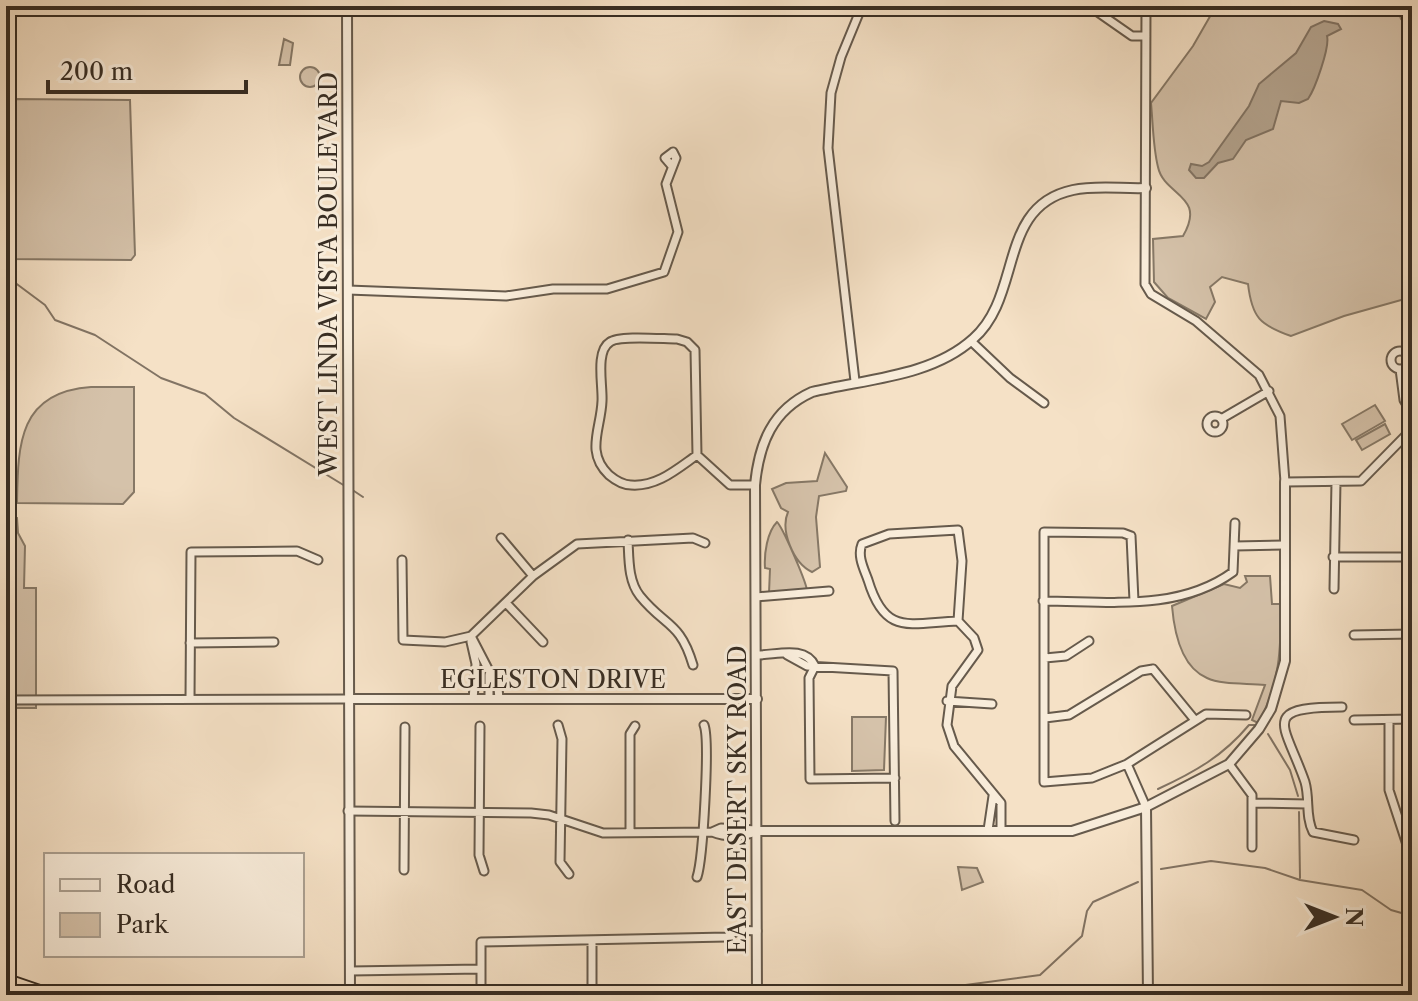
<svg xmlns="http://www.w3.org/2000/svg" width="1418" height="1001" viewBox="0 0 1418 1001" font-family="'Libre Caslon Text',serif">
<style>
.green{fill:#d5c2aa;stroke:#867866;stroke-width:2}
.water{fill:#b4a48f;stroke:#827464;stroke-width:2}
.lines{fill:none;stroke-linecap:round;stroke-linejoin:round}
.stream{stroke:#827464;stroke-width:2}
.minor-casing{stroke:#665a4c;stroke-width:11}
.tertiary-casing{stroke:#665a4c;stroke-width:12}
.trunk-casing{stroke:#372d23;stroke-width:15}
.minor{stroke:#f8ecda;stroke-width:7}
.tertiary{stroke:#f8ecda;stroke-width:8}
.trunk{stroke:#f5e1c6;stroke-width:11}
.labels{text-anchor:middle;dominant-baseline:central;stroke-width:6;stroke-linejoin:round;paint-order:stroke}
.street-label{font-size:24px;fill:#372d23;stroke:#f8ecda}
</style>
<rect width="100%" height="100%" fill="#f5e1c6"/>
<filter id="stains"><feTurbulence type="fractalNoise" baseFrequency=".0025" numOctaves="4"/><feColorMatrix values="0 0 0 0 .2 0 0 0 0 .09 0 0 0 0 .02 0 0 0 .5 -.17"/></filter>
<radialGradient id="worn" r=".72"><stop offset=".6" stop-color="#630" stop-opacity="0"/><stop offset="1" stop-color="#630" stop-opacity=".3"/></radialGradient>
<path class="green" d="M1216,6H1397L1401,19L1412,30V297L1344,316L1291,336C1260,325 1252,318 1248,284L1222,277L1210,287L1215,302L1206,319L1168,298L1154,282L1153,239L1183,236C1207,195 1164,196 1158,167C1153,147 1153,124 1151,103L1193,46Z
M284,39L293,43L290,65H279Z
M300 77a10 10 0 1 1 20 0a10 10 0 1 1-20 0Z
M14,99L130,100L135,255L131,260L6,259V178L14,176Z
M91,387H134V492L123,504L17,503C18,445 18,392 91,387Z
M1375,405L1385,421L1352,440L1342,424Z
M1385,424L1390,434L1362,450L1356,440Z
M825,453L847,487L846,491L819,496L816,517L820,567L812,572C793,563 780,530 788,512L781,508L772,489L786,483L817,481Z
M17,518L18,533L25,546L24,588H36V708H6V519Z
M777,522C782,526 805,579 807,590L769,593L770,569L765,568C764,554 767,532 777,522Z
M1245,576H1270L1272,604H1281C1281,648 1280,685 1258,723L1252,720L1265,685C1248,683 1221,685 1207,678C1181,667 1174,630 1172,606L1224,584L1240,588L1247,582Z
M852,717H886L884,770L852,771Z
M958,867L977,868L983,882L962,890Z"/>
<path class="water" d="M1324,21L1338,24L1341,29L1327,36C1330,47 1315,89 1308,99L1299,103L1281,101L1273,129L1246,140L1233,159L1218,163L1204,178H1196L1189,170L1191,164L1202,166L1209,162L1249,106L1259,84L1296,53L1311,27Z"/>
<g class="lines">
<path class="stream" d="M6,276L45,305L55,320L95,335L161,378L205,394L234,418L345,486
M351,489L363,497
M1268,734L1290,770L1298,796
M1158,789C1195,772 1223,756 1249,725H1255
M1299,812L1300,878
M1161,869L1211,861L1265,868L1300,880L1362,890L1391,910L1412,916
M958,986L1040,975L1082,936L1087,911L1093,902L1138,882
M917,995L933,988"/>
<g class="minor-casing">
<path id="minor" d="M1089,6L1132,36H1146
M1146,6L1145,284L1151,294L1196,321L1259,375L1280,416L1285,482L1361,481L1412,429
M348,290L506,296L553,289H607L664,272L678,232L666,184L676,158L673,152L665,158L671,165
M677,339L687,342L695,350L697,455C677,469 657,487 631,485C624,485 615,480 609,475C585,452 601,429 602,401C603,386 595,351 610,342C619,335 663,339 677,339Z
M971,341L1010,378L1044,403
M1391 360a9 9 0 1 1 18 0a9 9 0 1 1-18 0Z
M1400,369L1404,400L1412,413
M855,381L828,148L831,93L841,57L862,6
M1207 424a8 8 0 1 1 16 0a8 8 0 1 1-16 0Z
M1221,419L1269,391
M697,455L730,485H755
M958,530L962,561L958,621C908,623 885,636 868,580C864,569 857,556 862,544L889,534Z
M1131,536L1123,533L1044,532V782L1092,778L1127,764L1206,714L1246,715
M1131,536L1134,601
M501,538L533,576
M628,540C629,559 628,581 640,596C665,627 680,621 693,665
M1235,546L1285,545
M1333,557H1412
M402,560L403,640L445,642L471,636L533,576L577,544L693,538L705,543
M1334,589L1336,482
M756,597L829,591
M1043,601C1107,601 1178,612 1233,572L1235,523
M507,604L543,642
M958,621L974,638L978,650L952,686L947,725L954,746L1001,803V831
M1354,635L1412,634
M471,636L498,688L499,699
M471,642L476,664L473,699
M190,643L274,642
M757,655C777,655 805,645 815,666
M787,655L807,666L893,671L895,821
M1045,658L1066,656L1089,641
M815,666L809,678L810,779L895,778
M1153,669L1194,719
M489,675V699
M190,699L191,552L297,551L318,560
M6,700L348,699
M947,701L992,704
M1342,707C1258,707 1285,724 1305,782C1310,799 1305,816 1313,832L1354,840
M1045,718L1069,715L1141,671L1153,669
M1354,720L1412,719
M1389,720V790L1412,860
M558,725L562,739L560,862L569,874
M480,726L479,855L484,871
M1127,764L1146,807
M1229,764L1252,795V847
M1254,803L1307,804
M348,811L531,813L549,815L603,833L712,832C727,838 743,837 758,831
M988,830L993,796
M630,832V734L635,726
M712,832L721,828L757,830
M404,870L405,727
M697,877C703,859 710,740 704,725
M592,943V990H481V942L727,937L738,930L757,931
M350,971L481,969"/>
</g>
<g class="tertiary-casing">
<path id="tertiary" d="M347,6L350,995
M348,699H757
M1146,807L1148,995
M758,831H1072L1146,807L1229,764L1259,729L1271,709L1285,661V482
M757,995L755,485C759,444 772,410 812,392C865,379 931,377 973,339C1023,296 997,206 1073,190C1096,185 1123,189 1146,188"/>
</g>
<g class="trunk-casing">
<path id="trunk" d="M6,980L50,995"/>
</g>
<use href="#minor" class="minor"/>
<use href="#tertiary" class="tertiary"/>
<use href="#trunk" class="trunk"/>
</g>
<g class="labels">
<g class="street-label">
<text transform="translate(328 274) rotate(-90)">WEST LINDA VISTA BOULEVARD</text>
<text x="553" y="679">EGLESTON DRIVE</text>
<text transform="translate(737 800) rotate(-90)">EAST DESERT SKY ROAD</text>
</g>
</g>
<rect width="1418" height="1001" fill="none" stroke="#f5e1c6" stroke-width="32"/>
<rect x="8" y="8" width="1402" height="985" fill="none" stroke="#372d23" stroke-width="4"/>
<rect x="16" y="16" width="1386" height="969" fill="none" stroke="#372d23" stroke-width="2"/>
<rect x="44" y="853" width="260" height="104" fill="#f8ecda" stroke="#aba091" stroke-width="2"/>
<rect x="60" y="879" width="40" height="12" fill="#f8ecda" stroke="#aba091" stroke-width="2"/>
<text x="116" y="893" font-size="24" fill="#372d23">Road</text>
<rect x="60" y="913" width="40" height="24" fill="#d5c2aa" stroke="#aba091" stroke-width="2"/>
<text x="116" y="933" font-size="24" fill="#372d23">Park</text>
<g transform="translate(1334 917) rotate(90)" stroke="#f8ecda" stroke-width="6" paint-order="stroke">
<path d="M0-6L14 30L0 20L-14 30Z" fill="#372d23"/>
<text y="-12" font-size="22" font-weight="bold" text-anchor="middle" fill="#372d23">N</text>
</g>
<path d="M48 80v12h198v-12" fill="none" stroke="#372d23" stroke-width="4"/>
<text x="60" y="80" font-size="24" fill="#372d23" stroke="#f8ecda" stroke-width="6" paint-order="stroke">200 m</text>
<rect width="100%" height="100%" filter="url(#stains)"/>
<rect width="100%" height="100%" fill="url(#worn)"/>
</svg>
